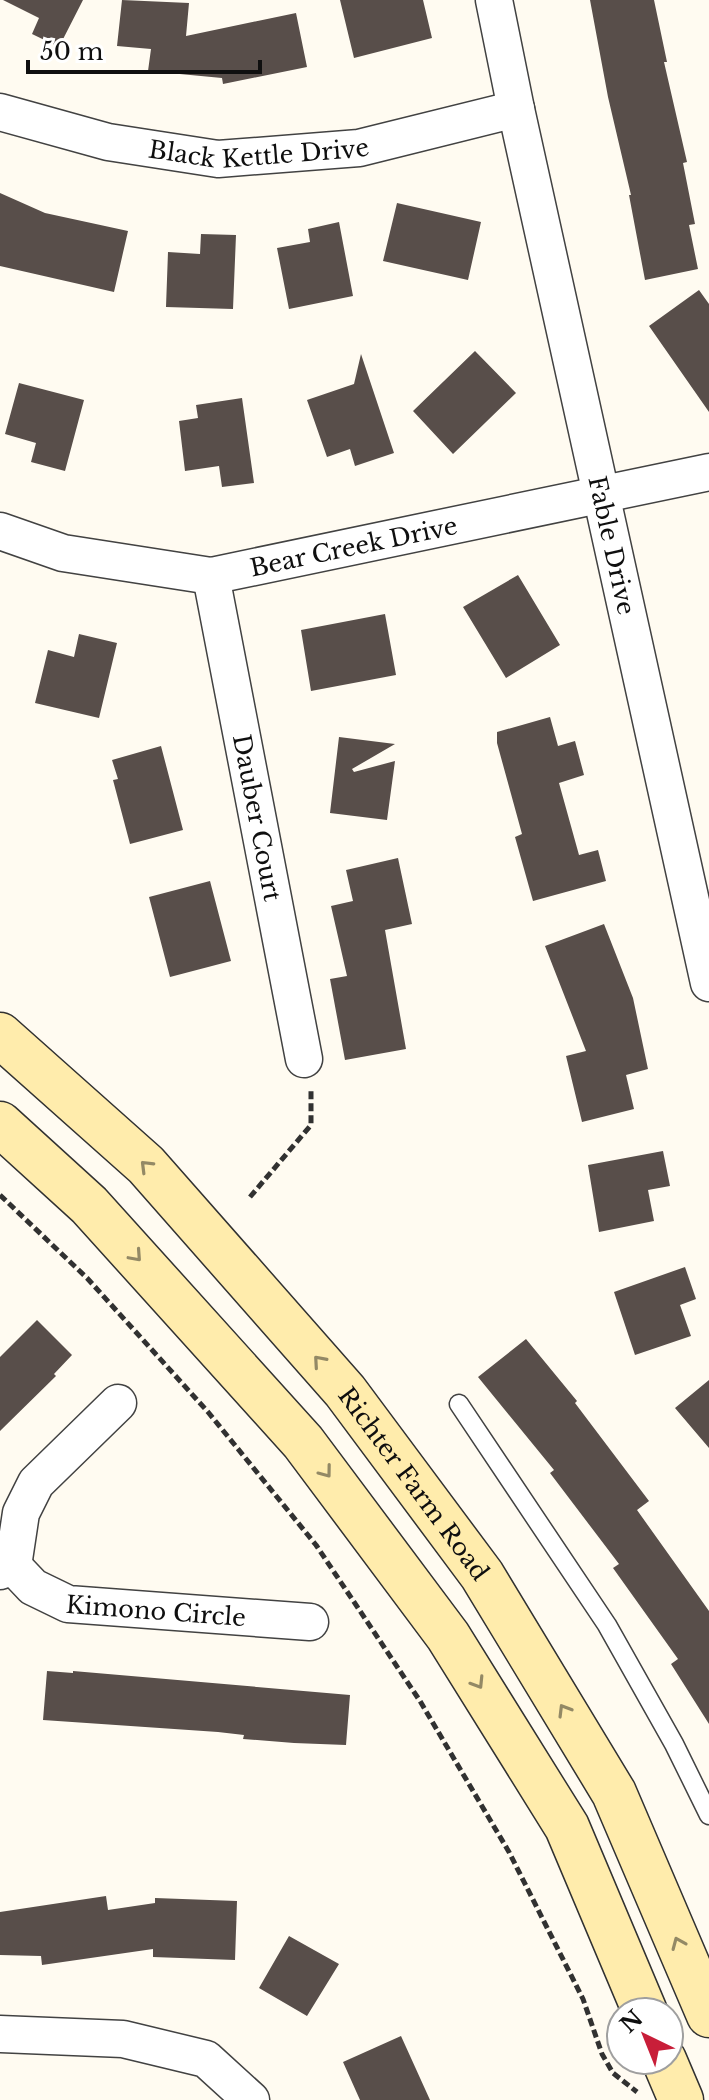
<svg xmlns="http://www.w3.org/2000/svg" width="709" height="2100" viewBox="0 0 709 2100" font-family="'Libre Baskerville',serif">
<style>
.building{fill:#584e4a}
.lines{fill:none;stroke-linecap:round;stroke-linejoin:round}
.service-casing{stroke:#424242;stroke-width:21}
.minor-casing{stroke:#424242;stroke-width:39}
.secondary-casing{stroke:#313131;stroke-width:47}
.path{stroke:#313131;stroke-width:5;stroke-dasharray:8 4;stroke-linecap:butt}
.service{stroke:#fff;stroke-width:18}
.minor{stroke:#fff;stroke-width:36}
.secondary{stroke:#ffecac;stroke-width:44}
.oneway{stroke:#938965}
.labels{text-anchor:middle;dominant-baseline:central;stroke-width:8;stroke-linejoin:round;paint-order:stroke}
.street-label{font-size:24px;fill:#0f0f0f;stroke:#fff}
</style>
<rect width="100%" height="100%" fill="#fffbf1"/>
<path class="building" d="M3,0H83L59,47L32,34L39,18Z
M122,0L189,3L186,36L296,13L307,67L223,84L222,78L148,71L151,49L117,46Z
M340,0H423L432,38L354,58Z
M590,0H654L667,62H664L687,162L683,163L695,224L689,225L698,269L645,280L629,195H631L608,97Z
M0,193L45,213L128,231L114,292L0,266Z
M397,203L481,222L468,280L383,261Z
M339,222L353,296L289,309L277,248L310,242L308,229Z
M201,234L236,235L233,309L166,307L168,252L200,254Z
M699,290L709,304V412L649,326Z
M475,351L516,393L453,454L413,411Z
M361,354L394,453L355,466L350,449L327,457L307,400L354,384Z
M19,383L84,400L65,471L31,462L36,443L5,434Z
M242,398L254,483L222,487L219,466L185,471L179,421L198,418L196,405Z
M518,575L560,645L506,678L463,607Z
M385,614L396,675L311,691L301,630Z
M79,634L117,643L99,718L35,703L48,650L74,657Z
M550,717L558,746L575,741L584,775L559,783L579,855L598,850L606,881L533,901L515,837L522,834L497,743V732Z
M339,737L395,744L352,769L354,772L395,761L387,820L330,813Z
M161,746L183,830L130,844L113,780L118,779L112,760Z
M398,858L412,924L385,930L406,1049L345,1060L330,979L347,976L331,906L353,901L346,870Z
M210,881L231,961L170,977L149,897Z
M604,924L633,998L648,1069L626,1075L634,1109L582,1122L566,1056L586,1051L545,946Z
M663,1151L670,1186L648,1190L654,1221L599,1232L588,1165Z
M685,1267L696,1299L680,1305L691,1336L635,1355L614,1292Z
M37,1320L72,1355L54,1374L56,1376L0,1431V1357Z
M526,1339L577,1401L575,1403L649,1501L637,1510L709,1611V1724L671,1664L678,1659L613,1568L619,1564L550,1473L554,1470L478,1377Z
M709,1380V1448L675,1408Z
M47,1671L73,1673V1671L350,1695L346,1745L294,1743L243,1739L244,1735L218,1732L43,1720Z
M106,1896L108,1910L155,1903V1898L237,1901L235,1960L153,1957V1949L42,1965L41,1956L0,1955V1912Z
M289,1936L339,1964L307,2016L259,1988Z
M401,2036L430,2100H360L343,2062Z"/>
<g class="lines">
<g class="service-casing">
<path id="service" d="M459,1404L607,1625L674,1744L709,1815"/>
</g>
<g class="minor-casing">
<g id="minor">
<path id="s1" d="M494,0L516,109L709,983"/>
<path id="s2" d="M0,112L108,142L218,159L359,148L516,109"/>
<path id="s3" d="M0,531L63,553L211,576L709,472"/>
<path id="s4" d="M211,576L304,1059"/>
<path d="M13,1566L21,1513L36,1483L118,1403"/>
<path id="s5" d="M0,1571L13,1566L33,1587L68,1604L310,1622"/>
<path d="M0,2034L123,2039L206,2059L251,2100"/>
</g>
</g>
<g class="secondary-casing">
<g id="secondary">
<path id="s6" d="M0,1035L146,1165L345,1391L482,1575L614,1793L709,2015"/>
<path d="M0,1124L89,1205L303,1442L448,1636L567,1827L645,2012"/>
<path d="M664,2060L681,2100"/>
</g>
</g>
<path class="path" d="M0,1195L87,1278L153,1351L208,1412L316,1545L420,1701L509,1852L583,1999L602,2054L613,2073L637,2092
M250,1197L311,1125V1091"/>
<use href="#service" class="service"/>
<use href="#minor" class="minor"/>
<use href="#secondary" class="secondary"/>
</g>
<defs><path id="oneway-chevron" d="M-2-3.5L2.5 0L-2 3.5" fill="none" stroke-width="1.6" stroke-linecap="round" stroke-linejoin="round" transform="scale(2)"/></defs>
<g class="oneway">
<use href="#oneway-chevron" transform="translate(146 1166) rotate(-135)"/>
<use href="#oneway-chevron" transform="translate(136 1256) rotate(48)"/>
<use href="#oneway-chevron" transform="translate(319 1361) rotate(-131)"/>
<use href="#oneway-chevron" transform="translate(326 1472) rotate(53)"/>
<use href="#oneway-chevron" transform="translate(478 1683) rotate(58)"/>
<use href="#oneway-chevron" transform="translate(564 1710) rotate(-121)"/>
<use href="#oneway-chevron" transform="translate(678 1943) rotate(-113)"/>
</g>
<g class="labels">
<g class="street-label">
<text stroke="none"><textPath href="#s2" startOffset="264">Black Kettle Drive</textPath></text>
<text stroke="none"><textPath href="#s3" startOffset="362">Bear Creek Drive</textPath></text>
<text stroke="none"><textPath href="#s1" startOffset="558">Fable Drive</textPath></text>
<text stroke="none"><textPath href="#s4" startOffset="246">Dauber Court</textPath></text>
<text stroke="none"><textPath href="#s6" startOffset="612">Richter Farm Road</textPath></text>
<text stroke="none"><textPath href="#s5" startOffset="170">Kimono Circle</textPath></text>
</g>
</g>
<g transform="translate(645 2036) rotate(317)"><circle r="38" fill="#ffffff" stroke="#9f9f9f" stroke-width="2"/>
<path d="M0-6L14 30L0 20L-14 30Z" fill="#c81e39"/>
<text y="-12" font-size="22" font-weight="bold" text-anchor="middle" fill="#0f0f0f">N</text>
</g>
<path d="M28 60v12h232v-12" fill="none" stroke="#0f0f0f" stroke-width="4"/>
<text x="40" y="60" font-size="24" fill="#0f0f0f" stroke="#ffffff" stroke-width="6" paint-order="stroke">50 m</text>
</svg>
